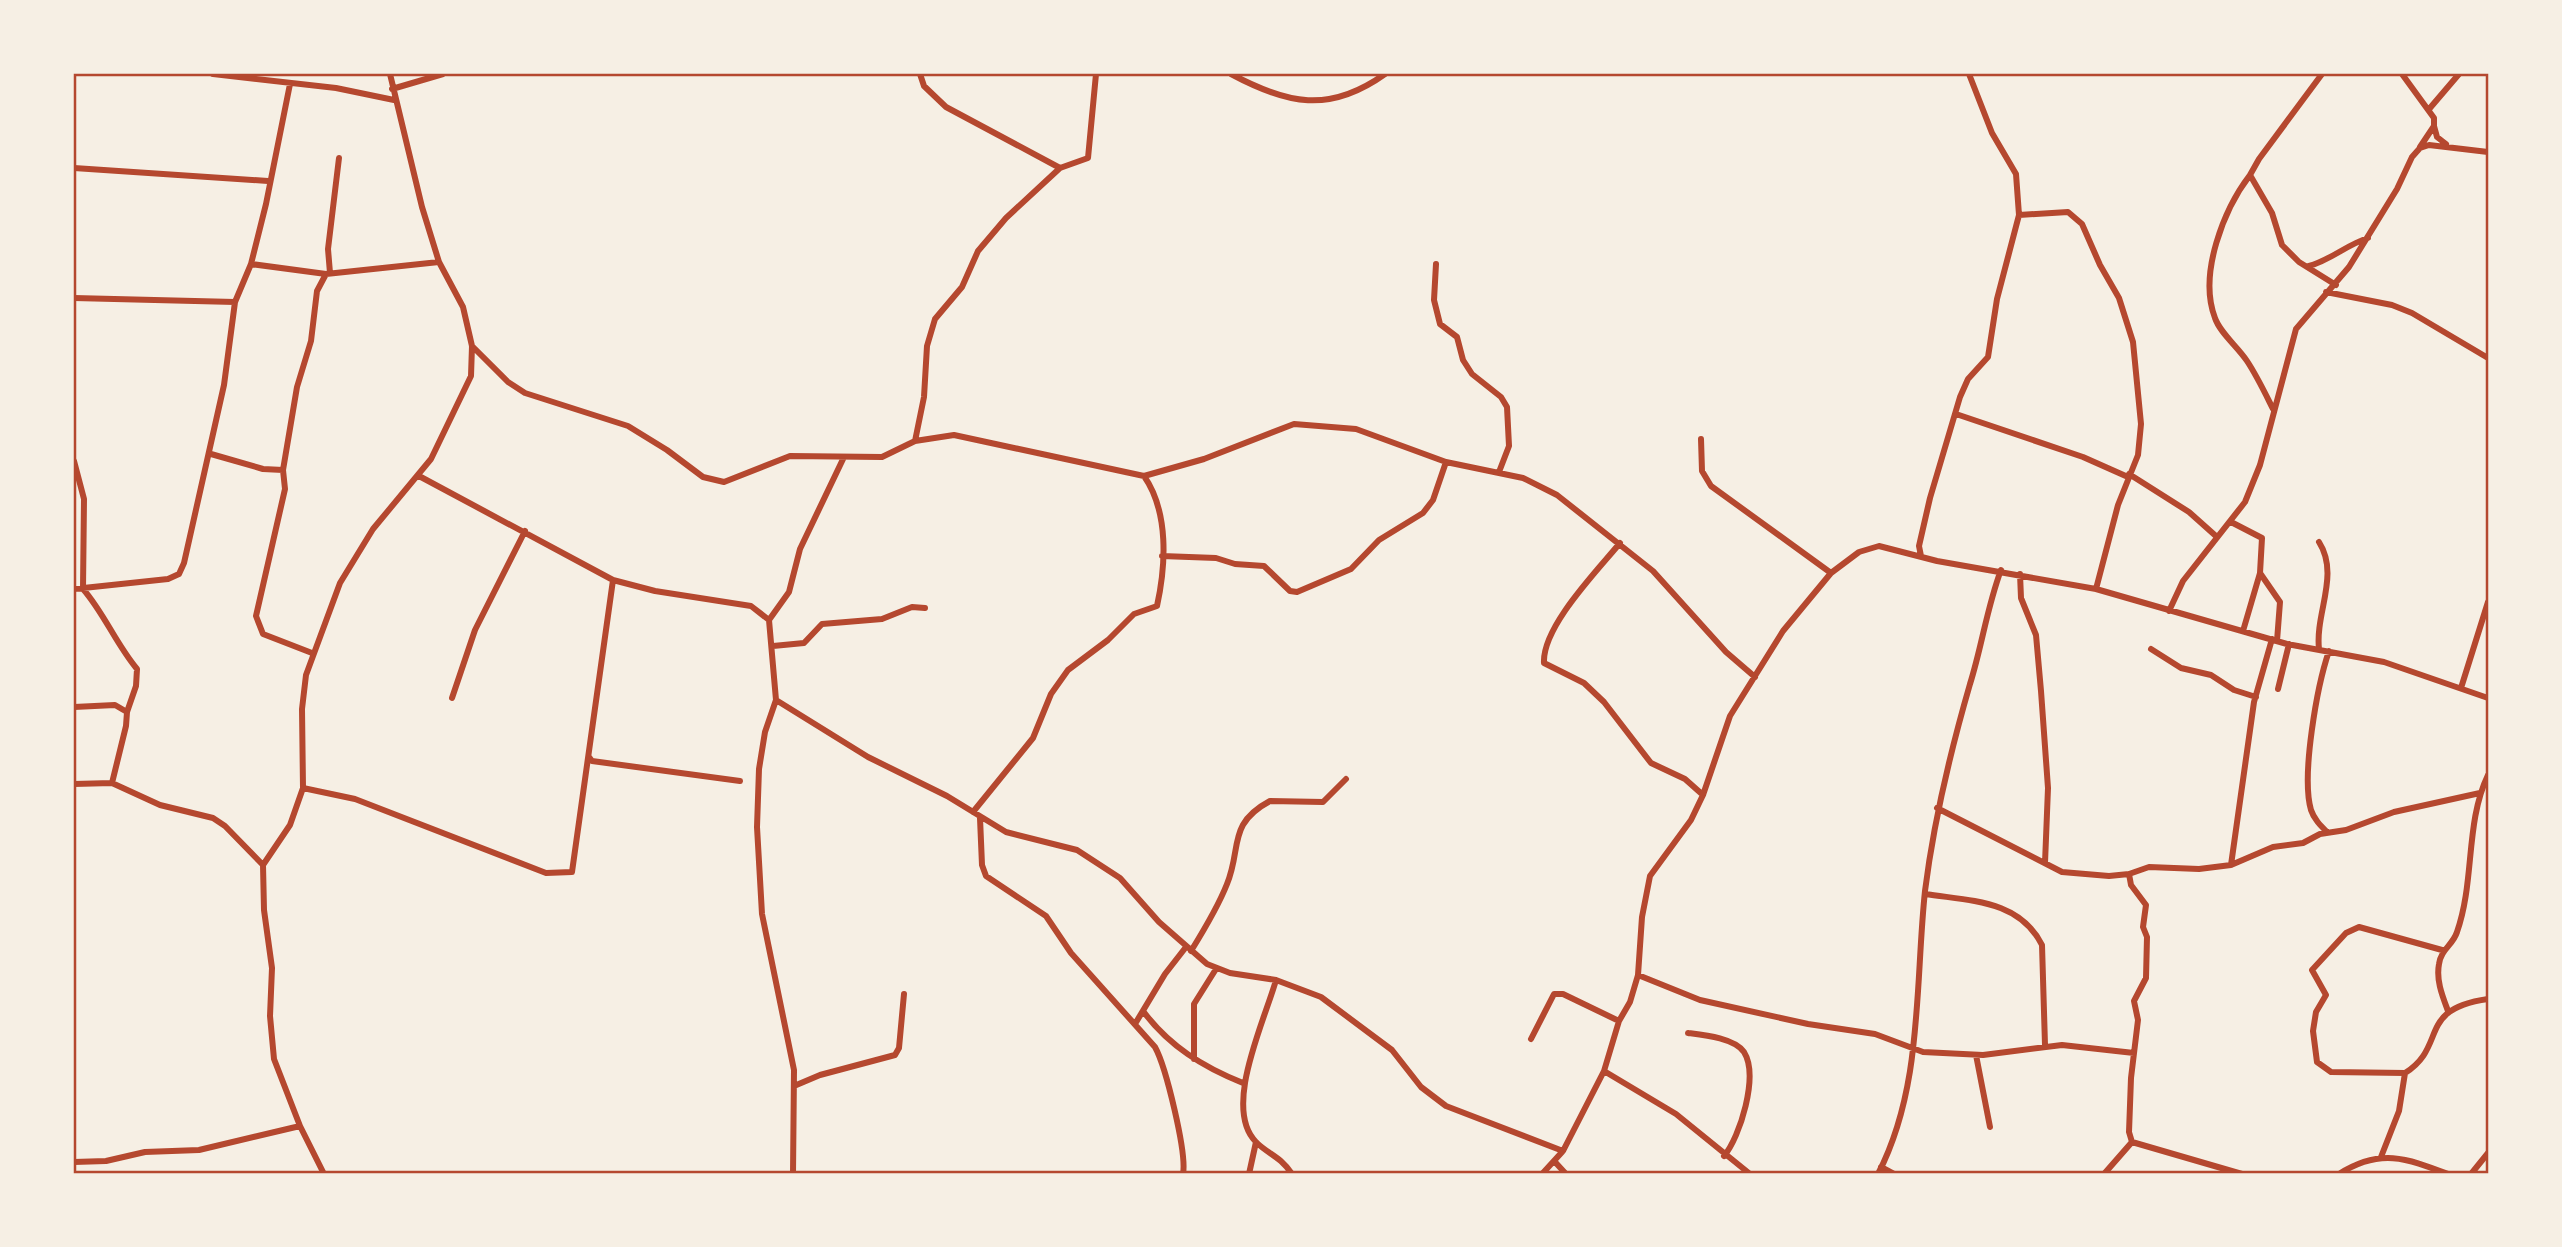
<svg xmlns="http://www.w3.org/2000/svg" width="2562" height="1247" viewBox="0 0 2562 1247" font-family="Quicksand,sans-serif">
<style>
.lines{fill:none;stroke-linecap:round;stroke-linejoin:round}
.minor{stroke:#b5482f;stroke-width:6}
.neatline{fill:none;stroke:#b5482f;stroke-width:2.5}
</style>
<rect width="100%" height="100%" fill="#f6efe4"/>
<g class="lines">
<path class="minor" d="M213,74L336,88L394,100
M920,74L924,86L946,107L1060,168
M1231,74C1287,104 1329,114 1385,74
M2322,74L2259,159L2250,175L2272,213L2282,245L2299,262L2336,285
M2402,74L2434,118V126L2420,147
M392,89L443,74
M2430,108L2459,74
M2434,126L2437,137L2446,144
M74,168L268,181
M2250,175C2224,209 2198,274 2215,318C2220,333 2238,347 2247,361C2257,376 2265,393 2273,409
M2019,215L2068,212L2082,224L2100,265L2119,298L2133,342L2141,424L2138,455L2118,505L2096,589
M251,264L326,274
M1436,264L1434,300L1440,324L1457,337L1463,360L1472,374L1501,397L1507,407L1509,446L1499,472
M2309,266C2331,260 2346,245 2368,238
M330,273L328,249L339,158
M2326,292L2392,305L2412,313L2488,358
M74,298L235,302
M472,346L508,382L525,393L628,426L667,450L703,477L724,482L790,456L882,457L915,441L954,435L1144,476L1204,459L1294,424L1356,429L1446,462L1523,478L1557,495L1653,571L1726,652L1755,677
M1956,414L2083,457L2128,477
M1701,439L1702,471L1711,486L1831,573
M915,441L924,397L927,346L935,319L962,287L978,251L1006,218L1060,168L1088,158L1096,74
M211,454L263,469L283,470L297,387L311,341L317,291L326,274L439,262
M844,457L800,549L789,592L769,620L776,700L868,757L947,796L1006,832L1077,850L1120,878L1159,922L1207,964L1230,973L1276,980L1321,997L1392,1050L1421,1087L1446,1106L1563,1151
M74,461L84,499L83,589C104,613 116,644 137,669L136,686L127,712
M283,470L285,489L256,616L263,634L312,653
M2129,474L2189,512L2217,537
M419,476L613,580L655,591L751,606L769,620
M2231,522L2262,538L2260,573L2280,602L2277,641
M2319,542C2340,575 2315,613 2319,649
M1620,543C1597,571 1542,627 1544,663L1584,683L1604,702L1651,763L1685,779L1703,795
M1162,556L1216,558L1235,564L1264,566L1290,591L1297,592L1351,569L1379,540L1423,513L1433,500L1446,462
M1921,556L1919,546L1930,498L1960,397L1968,379L1988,357L1997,299L2019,215L2016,174L1992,133L1969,74
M2020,574L2021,598L2036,635L2041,691L2048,788L2045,863
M74,589L168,579L179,574L184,563L224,385L235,302L251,264L266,204L290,84
M2169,611L2183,581L2245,502L2260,465L2296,329L2349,267L2397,189L2412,157L2420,148L2429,145L2488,152
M2243,631L2260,573
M773,646L804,643L822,624L882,619L912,607L925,608
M2151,649L2181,668L2211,675L2234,690L2256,697
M2461,688L2488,602
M2278,689L2289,644
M452,698L475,630L525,531
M776,700L765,732L759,769L757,827L762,914L794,1070L793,1174
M74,707L115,705L127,712L126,726L112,783
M589,757L592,761L740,781
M74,784L112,783L160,805L213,818L225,826L263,865
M303,788L355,799L546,873L572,872L613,580
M1937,808L2062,872L2109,876L2129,874L2149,867L2199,869L2231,865L2273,847L2303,843L2320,834L2346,830L2394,812L2480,793
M973,812L1033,738L1051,694L1068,670L1108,640L1134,614L1157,606C1166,565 1169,512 1144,476
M980,818L982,865L986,876L1046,916L1071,953L1155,1047C1166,1067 1187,1153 1183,1174
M2327,832C2320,825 2314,819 2311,810C2301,776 2317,686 2329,651
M2231,865L2254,702L2272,639
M2129,874L2131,885L2146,905L2143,927L2147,937L2146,978L2134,1001L2138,1020L2131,1078L2129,1132L2132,1142L2242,1174
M1925,894C1969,901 2019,899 2042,945L2045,1045
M2442,950L2359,927L2346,933L2312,970L2326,995L2316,1012L2313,1031L2317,1062L2331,1072L2405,1073C2448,1046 2416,1009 2488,999
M1191,951C1204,930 1218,907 1227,884C1242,848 1227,824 1270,801L1323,802L1346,779
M1638,975L1700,1000L1808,1024L1875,1034L1923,1052L1983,1055L2062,1045L2134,1053
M1276,980C1265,1020 1222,1108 1256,1142C1269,1155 1279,1155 1292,1174
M1143,1011C1169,1046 1203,1067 1243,1083
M2448,1011C2442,995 2436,980 2439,964C2441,949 2453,945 2457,932C2475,881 2465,823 2488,775
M1135,1024L1165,974L1186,947
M1688,1033C1704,1035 1734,1038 1744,1052C1759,1076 1740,1137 1724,1156
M1531,1039L1554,994H1563L1619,1021
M1976,1055L1990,1127
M1194,1059V1004L1216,969
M1604,1071L1676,1114L1750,1174
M794,1086L820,1075L895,1055L899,1048L904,994
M2381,1157L2399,1111L2405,1073
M74,1162L106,1161L145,1152L199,1150L300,1126
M1555,1162L1566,1174
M1881,1167L1894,1174
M324,1174L300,1126L274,1059L270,1016L272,968L264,910L263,865L290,825L303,788L302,709L306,675L340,583L373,529L431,459L471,376L472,346L463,307L439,262L422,207L390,74
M1249,1174L1256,1142
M1542,1174L1563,1151L1604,1071L1619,1021L1630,1002L1638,975L1642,917L1650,876L1691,820L1703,795L1730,716L1783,631L1831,573L1859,552L1879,546L1937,561L2096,589L2287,644L2384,662L2488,698
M1878,1174C1923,1087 1915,985 1925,891C1934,819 1950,753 1970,684C1982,646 1987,607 2001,570
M2104,1174L2132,1142
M2339,1174C2380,1148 2406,1158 2448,1174
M2471,1174L2488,1153"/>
</g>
<rect width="2562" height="1247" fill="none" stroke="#f6efe4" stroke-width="150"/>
<rect x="75" y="75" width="2412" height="1097" class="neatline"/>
</svg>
